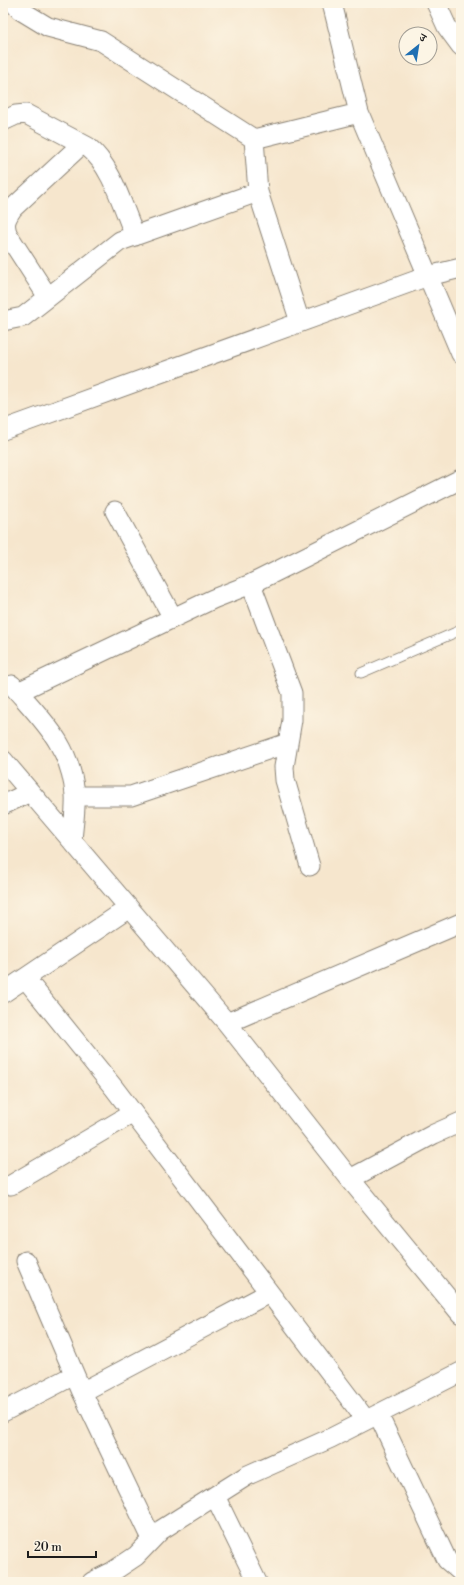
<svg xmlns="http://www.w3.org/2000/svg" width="464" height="1585" viewBox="0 0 464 1585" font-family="'Libre Bodoni','Noto Serif Devanagari',serif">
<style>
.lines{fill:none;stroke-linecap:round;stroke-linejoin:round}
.service-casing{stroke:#898174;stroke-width:11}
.minor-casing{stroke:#898174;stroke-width:21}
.service{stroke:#fff;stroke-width:9}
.minor{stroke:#fff;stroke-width:19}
</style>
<rect width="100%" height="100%" fill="#fcf5e5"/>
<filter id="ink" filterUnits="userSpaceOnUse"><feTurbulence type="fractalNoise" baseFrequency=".025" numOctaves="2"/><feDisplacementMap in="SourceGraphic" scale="8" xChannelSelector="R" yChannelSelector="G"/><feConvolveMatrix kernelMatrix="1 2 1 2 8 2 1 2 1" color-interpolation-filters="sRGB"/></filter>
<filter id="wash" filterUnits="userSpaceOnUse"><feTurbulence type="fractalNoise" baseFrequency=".012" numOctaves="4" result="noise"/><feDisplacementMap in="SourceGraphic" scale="16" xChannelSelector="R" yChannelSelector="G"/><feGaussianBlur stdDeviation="0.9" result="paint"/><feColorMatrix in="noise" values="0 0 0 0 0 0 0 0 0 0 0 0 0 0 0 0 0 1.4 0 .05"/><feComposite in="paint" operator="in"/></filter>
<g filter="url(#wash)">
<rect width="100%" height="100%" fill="#f6e6cd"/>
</g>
<g filter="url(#ink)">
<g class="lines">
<g class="service-casing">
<path id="service" d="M361,673L461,630"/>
</g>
<g class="minor-casing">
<path id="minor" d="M14,3L20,10L48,27L101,41L254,139
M332,3L359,113L461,354
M436,3L447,27L461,46
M3,121L16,115L26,114L88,147C112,166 123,208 135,236
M258,192L300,322
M48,297L8,235C3,224 6,218 13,208L82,144
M3,321L23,317L120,241L258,192L254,139L359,113
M3,430L428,276L461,268
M115,511L173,618
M251,584L292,693V720L284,767L285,780L310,866
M12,685C42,720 71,745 75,795C76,810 73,826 72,841
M18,692L213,599L251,584L461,479
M3,760L227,1023L350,1179L461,1314
M75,796H131L288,743
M3,805L30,792
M25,978L114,1088L366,1420
M3,993L129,908
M227,1023L461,923
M350,1179L434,1134L461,1122
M11,1185L133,1113
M26,1261L82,1392L152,1539
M82,1392L269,1293
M3,1412L74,1375
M378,1414L447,1560L461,1572
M215,1496L257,1582
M92,1582L112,1572L136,1556L161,1530L248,1475L331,1438L461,1372"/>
</g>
<use href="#service" class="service"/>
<use href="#minor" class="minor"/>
</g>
</g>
<rect width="464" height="1585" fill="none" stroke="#fcf5e5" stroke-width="16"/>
<g transform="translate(418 46) rotate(30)"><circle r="19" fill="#fcf5e5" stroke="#a29e95"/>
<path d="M0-3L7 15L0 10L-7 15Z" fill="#1f6fb2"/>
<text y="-6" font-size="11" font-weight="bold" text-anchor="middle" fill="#1c1c1c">उ</text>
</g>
<path d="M28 1551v6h68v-6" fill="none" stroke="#1c1c1c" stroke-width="2"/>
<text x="34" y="1551" font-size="12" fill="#1c1c1c" stroke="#fcf5e5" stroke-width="3" paint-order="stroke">20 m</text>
</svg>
